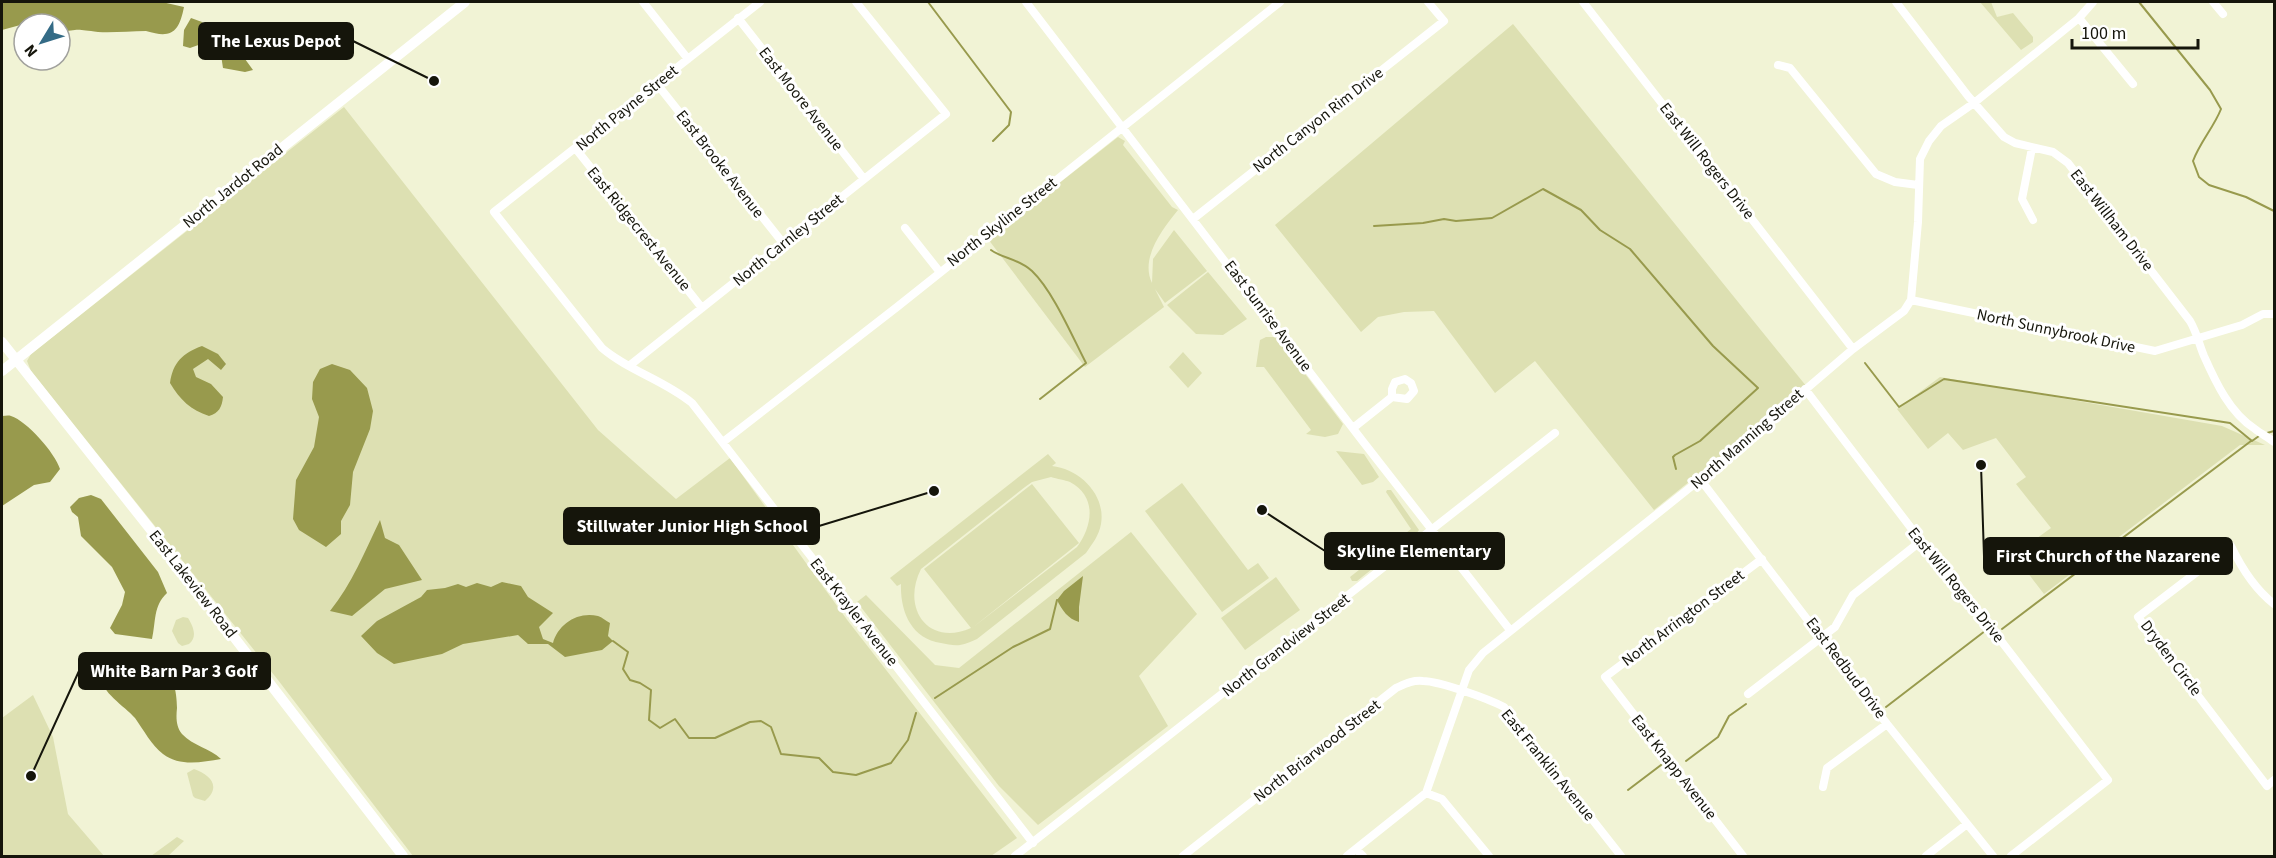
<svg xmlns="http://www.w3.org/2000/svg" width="2276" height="858" viewBox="0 0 2276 858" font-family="'Source Sans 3',sans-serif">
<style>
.green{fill:#dde0b2;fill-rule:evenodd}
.water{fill:#989a4d}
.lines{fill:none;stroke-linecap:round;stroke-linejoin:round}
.stream{stroke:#989a4d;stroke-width:2}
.minor{stroke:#fff;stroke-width:8}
.tertiary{stroke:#fff;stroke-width:10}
.labels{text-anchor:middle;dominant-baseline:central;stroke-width:6;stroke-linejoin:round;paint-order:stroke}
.street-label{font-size:16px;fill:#15150b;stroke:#fff}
.leader{fill:none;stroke:#15150b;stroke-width:2}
.callout-dot{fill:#15150b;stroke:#fff;stroke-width:2}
.callout{fill:#15150b;stroke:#15150b;stroke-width:2}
.callout-label{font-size:18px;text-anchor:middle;font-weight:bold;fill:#fff}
</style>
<rect width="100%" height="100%" fill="#f1f3d5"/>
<path class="green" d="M1980,2H1991L1997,17L2013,13L2033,37V42L2021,50Z
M1513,24L1807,387L1654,510L1535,361L1495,393L1434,311L1404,312L1378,317L1361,332L1275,225Z
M344,107L598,430L676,499L730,458L848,621L1017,838L991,856H413L278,680L31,371L27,361L31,354Z
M1118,137L1125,141L1123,145L1172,207L1178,210C1162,230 1140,258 1152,283L1153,259L1174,230L1207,271L1165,303L1155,289L1164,307L1085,367L988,239Z
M1208,272L1247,319L1223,335L1196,334L1167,305Z
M1266,337H1277L1343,424L1338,434L1325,437L1306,434L1311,430L1264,367H1256L1260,340Z
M1183,352L1202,373L1188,388L1169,367Z
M1940,377L2222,426L2265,445H2240L2044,594L2014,555L2051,528L2016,484L2026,477L1996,438L1963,450L1948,433L1928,449L1897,409Z
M1336,451L1364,454L1379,477L1373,482L1362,485Z
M1048,454L1056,463L1052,466C1080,469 1106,495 1101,524C1099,536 1092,544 1086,553L977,639C972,641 966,644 960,645C954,646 947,644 941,643C911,639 900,611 901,584L897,586L890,578ZM1051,477C1057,479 1065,480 1070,482C1098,497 1092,527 1077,547L972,628L1079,543L1032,484L924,569L971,628C928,647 901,608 921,569L1025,487L1032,482Z
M1182,483L1248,570L1258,563L1269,578L1222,612L1145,511Z
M1387,490H1391L1419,530L1416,534L1357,581H1352L1350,577L1411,529L1386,492Z
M1131,532L1197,614L1139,676L1168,726L1038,825L999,786L857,602L866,595L935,665L959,668Z
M1276,577L1300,610L1245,650L1221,618Z
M183,617L188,618C193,626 198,637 189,644L182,646L178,643L172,631L176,620Z
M33,695L53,737L68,814L104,856H2V718Z
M194,769C210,775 222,786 205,801L195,798L193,796L187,773Z
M177,837L184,841L168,856H151Z"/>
<path class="water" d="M2,2H162L184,7C179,32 172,39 146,31C130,31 113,33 98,32C78,30 80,28 60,33V24H24L2,30Z
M191,18L202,22L207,31L204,43L190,48L183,46L184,30Z
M225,49H233L245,59L253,70L245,72L223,68L221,55Z
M202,346L218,354L226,364L221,370L208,359L193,369L196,377L211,384L223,397C222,407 219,413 209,416C191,410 180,400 170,383C173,362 183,353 202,346Z
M332,364L350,370L367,388L373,411L370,429L353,472L350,505L341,521V534L326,547L299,530L293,519L296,480L314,447L319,417L312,399L313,382L320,369Z
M2,416C5,416 8,415 11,416C27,421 55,453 60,469L50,482L34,485L2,506Z
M91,495L101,499L158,572L167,593C153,606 156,622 152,639L115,634L110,628L122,605L125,592L112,567L81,536L78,517L72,512L70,507L79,498Z
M380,520L385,538L399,545L422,580L385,589L352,616L330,611C352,584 365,551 380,520Z
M1083,576L1079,607V622C1068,619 1062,610 1057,600L1064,591Z
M502,582L521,586L528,597L553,613L539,627L543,639L553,643C558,624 578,611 598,616C602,617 606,621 610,623L608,636L613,641L602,650L565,657L548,644H528L518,635L463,644L442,654L394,664L377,653L361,636L377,621L421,597L427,590L445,588L458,584L466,587L477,583L491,587Z
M133,653C141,655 153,657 160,661C173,670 177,693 177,708C176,717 176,727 182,734C193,746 210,748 221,759C202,762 180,767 163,754C152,746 143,729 135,718C123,704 94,689 102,668C107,655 121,654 133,653Z"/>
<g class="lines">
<path class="stream" d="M928,2L1011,112L1009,125L993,141
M2139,2L2210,90L2221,109C2214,127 2200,142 2193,161L2199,177L2209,185L2246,197L2274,211
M1374,226L1423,223L1444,219L1456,221L1492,218L1543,189L1581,210L1600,230L1630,249L1713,346L1758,388L1700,441L1675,455L1673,457L1676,469
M991,250C1003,259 1018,258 1032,271C1053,291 1072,336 1086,363L1040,399
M1865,363L1899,407L1944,379L2230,423L2252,441L2259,436
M2267,433L2274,431
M2002,629L2251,441
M613,641L628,652L623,669L630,680L640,683L651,690L649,720L660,728L675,719L689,738H715L750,722L761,721L771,727L781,754L819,758L833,772L856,775L891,763L908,740L916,713
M935,698L1013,647L1050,629L1057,600
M1886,707L1985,631
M1686,761L1718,737L1729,716L1746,704
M1628,790L1665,762"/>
<path class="minor" d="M643,2L688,59
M760,2L494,212L602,348C629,371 664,380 692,403L1033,843
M1026,2L1361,439L1510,630
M1583,2L1853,349
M1896,2L1968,96L2004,137L2015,143L2053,152L2068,163L2190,321C2197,333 2199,344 2204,356C2216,383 2230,413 2255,429C2261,434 2268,437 2274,442
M2213,2L2223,14
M738,18L864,179
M2079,18L2133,84
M1778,65L1790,68L1876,174L1895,182L1918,185
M657,84L783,243
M2032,148L2022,199L2033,220
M576,149L702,308
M1193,219L1444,21L1428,2
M905,228L939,271
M1911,300L2155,351L2242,325L2263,314H2274
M629,366L946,114L856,2
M1405,379L1411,383L1414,391L1407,399L1392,397V389L1395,382Z
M1805,389L1921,541L1942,564L2108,780L2011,856
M1353,428L1392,397
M723,442L897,307L1280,2
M1700,479L1887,724L1993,856
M2274,604C2256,590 2241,567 2231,546L2138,617L2267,786L2274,780
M1748,694L1835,627L1853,595L1921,541
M1823,787L1827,768L1887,724
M1426,793L1442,799L1489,856
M1356,849L1363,856
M1015,856L1555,433
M1183,856L1396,688C1405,684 1412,680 1423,681C1439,681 1489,699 1504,707L1621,856
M1347,856L1426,793L1469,670L1483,653L1697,482L1853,349L1904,311L1911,300L1918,222L1920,159L1929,141L1941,126L1974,103L2079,18L2093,2
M1743,856L1605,677L1762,559
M1926,856L1967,824"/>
<path class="tertiary" d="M2,342L166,549L403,856
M2,371L465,2"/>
</g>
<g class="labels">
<g class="street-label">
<text transform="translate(801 99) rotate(52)">East Moore Avenue</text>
<text transform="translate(627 108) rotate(-39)">North Payne Street</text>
<text transform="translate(1318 120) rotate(-38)">North Canyon Rim Drive</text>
<text transform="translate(1707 161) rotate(52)">East Will Rogers Drive</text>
<text transform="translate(720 164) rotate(52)">East Brooke Avenue</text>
<text transform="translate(233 186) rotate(-39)">North Jardot Road</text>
<text transform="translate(2112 220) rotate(52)">East Willham Drive</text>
<text transform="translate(1002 222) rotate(-38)">North Skyline Street</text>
<text transform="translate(639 229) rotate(51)">East Ridgecrest Avenue</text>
<text transform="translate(788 240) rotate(-39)">North Carnley Street</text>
<text transform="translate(1268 316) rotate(53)">East Sunrise Avenue</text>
<text transform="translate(2056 331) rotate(12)">North Sunnybrook Drive</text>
<text transform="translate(1747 439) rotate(-41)">North Manning Street</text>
<text transform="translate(193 584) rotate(52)">East Lakeview Road</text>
<text transform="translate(1956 585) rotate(51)">East Will Rogers Drive</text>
<text transform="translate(854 612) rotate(52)">East Krayler Avenue</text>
<text transform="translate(1683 618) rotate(-37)">North Arrington Street</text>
<text transform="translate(1286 645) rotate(-38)">North Grandview Street</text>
<text transform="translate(2171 658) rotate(53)">Dryden Circle</text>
<text transform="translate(1846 668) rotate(53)">East Redbud Drive</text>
<text transform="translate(1317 751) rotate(-38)">North Briarwood Street</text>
<text transform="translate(1548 765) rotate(51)">East Franklin Avenue</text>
<text transform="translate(1674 767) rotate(52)">East Knapp Avenue</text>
</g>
</g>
<path class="leader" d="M434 81L353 41M934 491L819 526M1262 510L1325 551M1981 465L1984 556M31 776L79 671"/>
<g class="callout-dot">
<circle cx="434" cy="81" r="6"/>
<circle cx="934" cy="491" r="6"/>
<circle cx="1262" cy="510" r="6"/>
<circle cx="1981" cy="465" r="6"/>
<circle cx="31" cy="776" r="6"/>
</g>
<g class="callout">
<rect x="199" y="23" width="154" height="36" rx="6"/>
<rect x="564" y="508" width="255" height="36" rx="6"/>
<rect x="1325" y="533" width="179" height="36" rx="6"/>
<rect x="1984" y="538" width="248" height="36" rx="6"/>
<rect x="79" y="653" width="191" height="36" rx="6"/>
</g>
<g class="callout-label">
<text x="276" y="47">The Lexus Depot</text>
<text x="692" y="532">Stillwater Junior High School</text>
<text x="1414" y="557">Skyline Elementary</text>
<text x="2108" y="562">First Church of the Nazarene</text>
<text x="174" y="677">White Barn Par 3 Golf</text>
</g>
<rect width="2276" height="858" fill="none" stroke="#15150b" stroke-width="6"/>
<g transform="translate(42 42) rotate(232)"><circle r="28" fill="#ffffff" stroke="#a1a19d" stroke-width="1.5"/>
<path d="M0-4.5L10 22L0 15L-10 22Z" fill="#346b86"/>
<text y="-9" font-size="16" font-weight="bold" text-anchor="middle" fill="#15150b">N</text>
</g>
<path d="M2072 39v9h126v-9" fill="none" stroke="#15150b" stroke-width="3"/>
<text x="2081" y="39" font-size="18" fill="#15150b" stroke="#ffffff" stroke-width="4.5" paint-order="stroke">100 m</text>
</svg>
